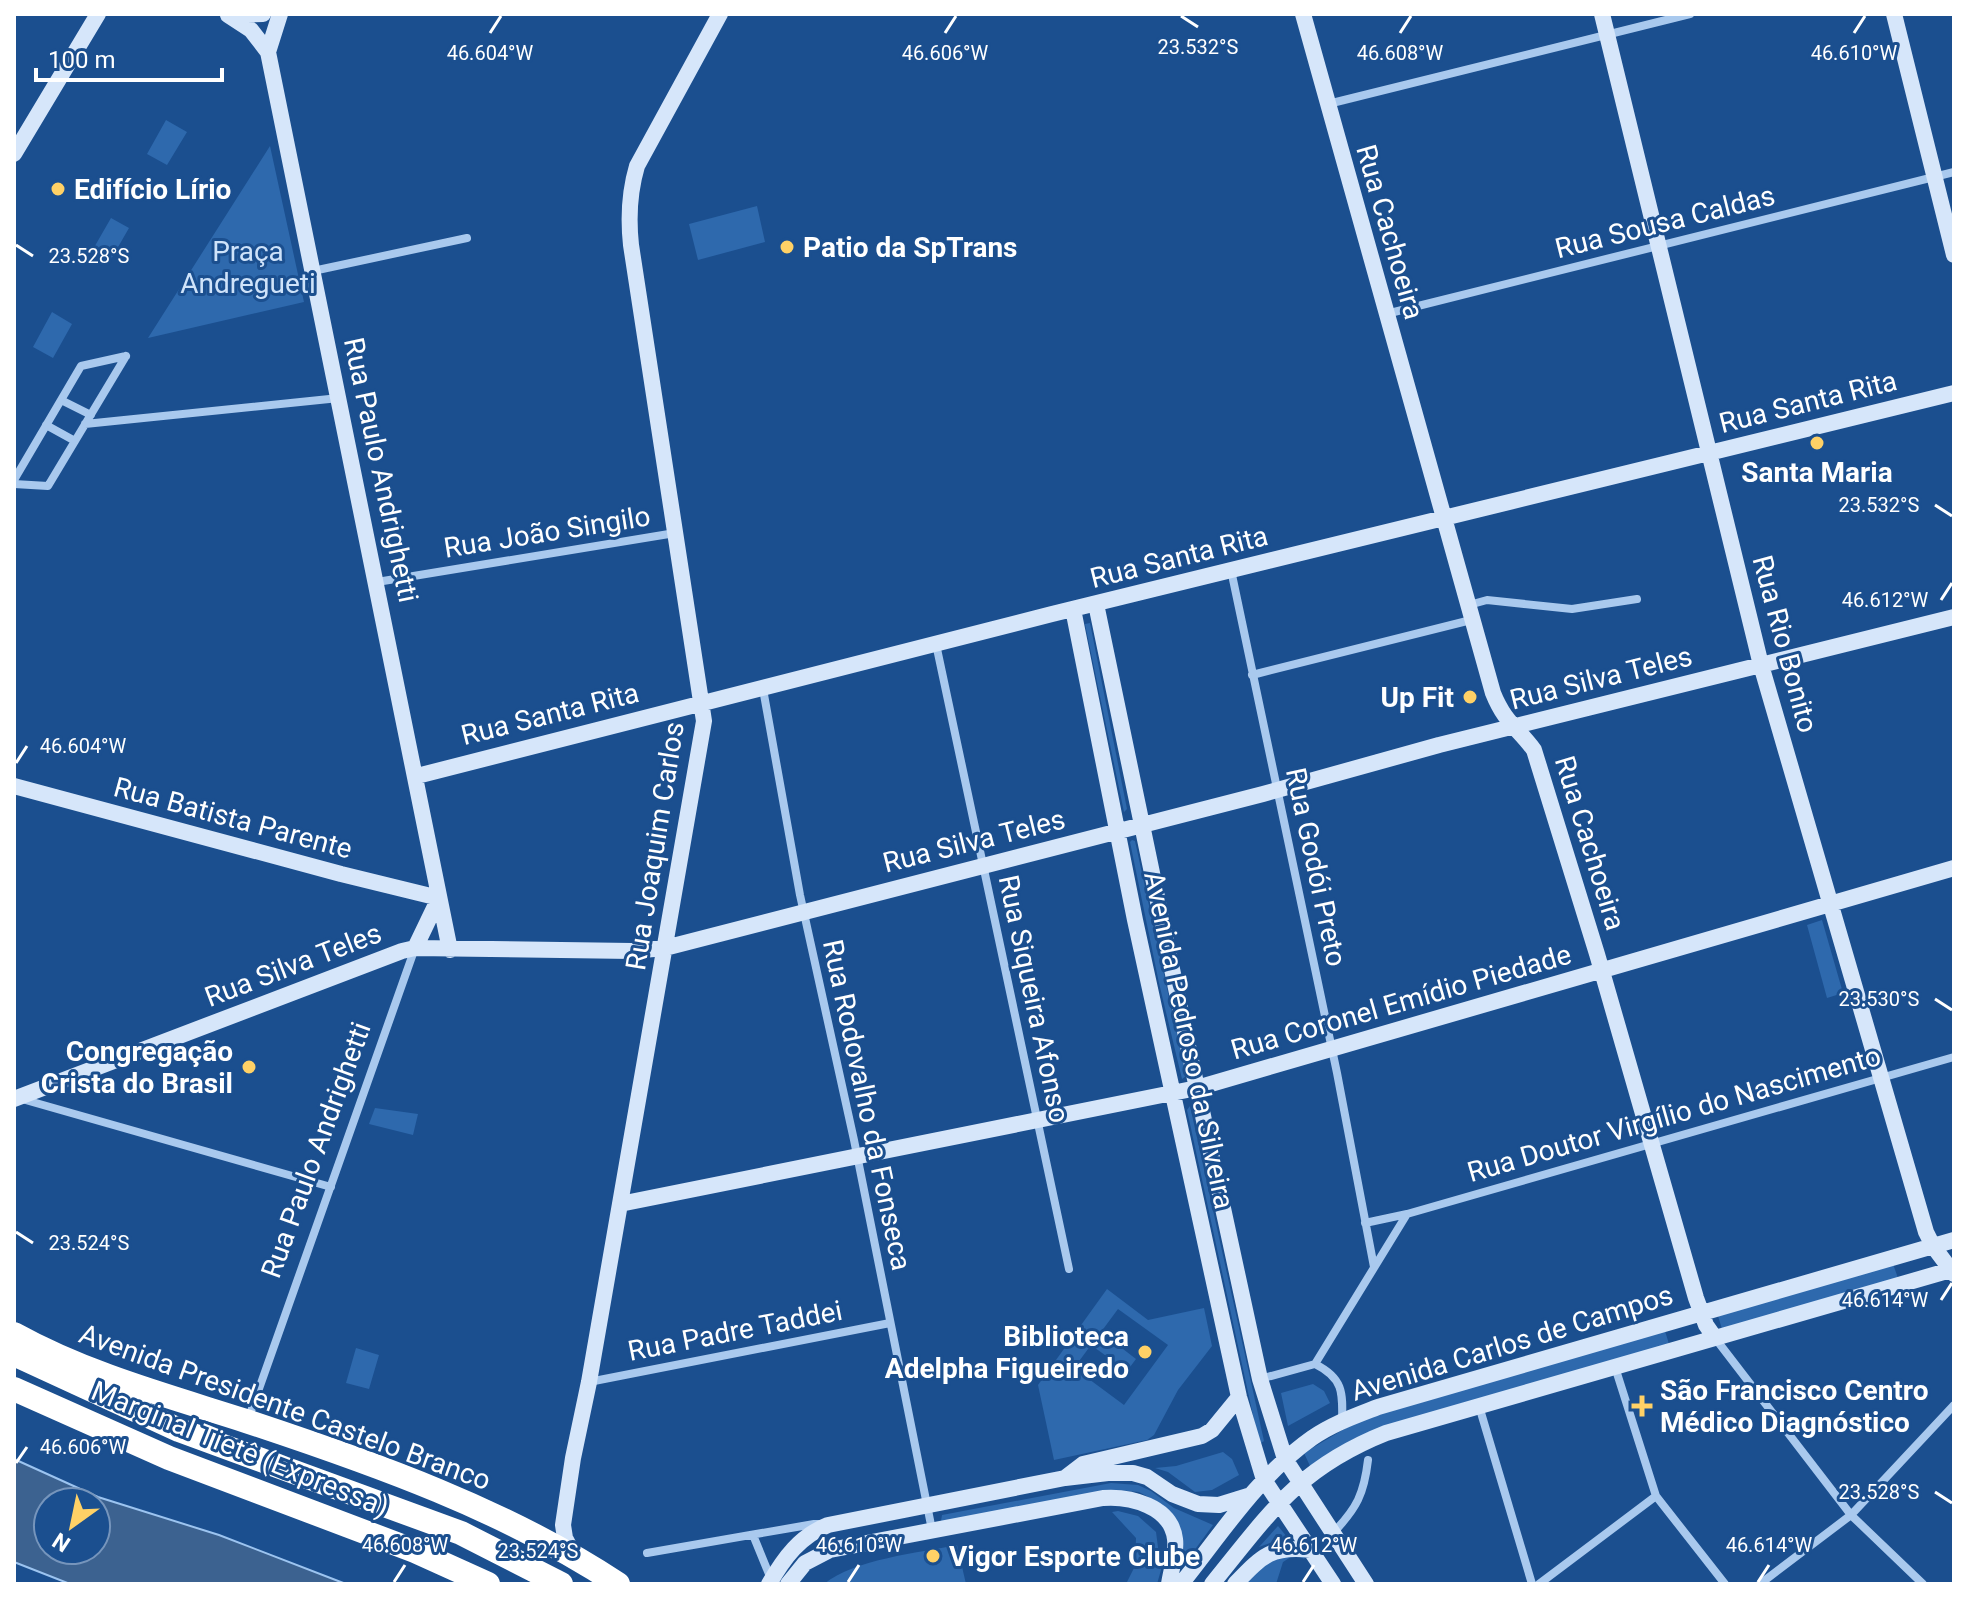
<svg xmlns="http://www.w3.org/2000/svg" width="1968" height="1598" viewBox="0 0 1968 1598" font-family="Roboto,sans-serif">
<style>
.green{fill:#2e69ad;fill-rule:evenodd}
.water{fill:#3c6290;stroke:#9cc4f0;stroke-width:2;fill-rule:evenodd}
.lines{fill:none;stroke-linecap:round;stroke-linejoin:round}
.street{stroke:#a9c9ee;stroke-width:8}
.secondary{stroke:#d6e6fa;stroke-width:16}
.highway{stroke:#fff;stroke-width:24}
.ticks{fill:none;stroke:#fff;stroke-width:3}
.poi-dot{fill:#ffd166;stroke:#1b4f8f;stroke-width:3}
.labels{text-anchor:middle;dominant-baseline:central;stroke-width:6;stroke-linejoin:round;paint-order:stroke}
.poi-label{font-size:28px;font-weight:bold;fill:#fff;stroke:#1b4f8f;text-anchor:start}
.street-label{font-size:28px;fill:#fff;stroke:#1b4f8f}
.park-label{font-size:28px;fill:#cfe3fa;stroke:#1b4f8f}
.ticks-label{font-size:20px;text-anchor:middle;fill:#fff;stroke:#1b4f8f;stroke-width:6;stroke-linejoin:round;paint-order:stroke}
</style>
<rect width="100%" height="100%" fill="#1b4f8f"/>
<path class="green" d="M166,120L187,132L167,165L147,154Z
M270,146L304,302L148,338Z
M757,206L765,242L698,260L689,224Z
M111,218L129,228L110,261L92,251Z
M52,312L72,324L53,358L33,347Z
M1090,623L1127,809L1124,812L1085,624Z
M1132,840L1135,841L1186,1076L1182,1079L1159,983L1130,842Z
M1822,920L1843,993L1827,998L1807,925Z
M1190,1106L1264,1441L1261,1443H1259L1187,1110Z
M375,1108L418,1114L413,1135L369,1124Z
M1893,1264L1898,1278L1722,1329L1718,1316Z
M1107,1289L1148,1320L1204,1308L1212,1346L1178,1390L1154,1435L1147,1440L1054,1460L1038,1385ZM1118,1309L1168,1345L1124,1405L1074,1368L1091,1345L1127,1371L1136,1359L1101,1332Z
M1665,1331L1669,1344L1355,1438L1310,1466L1304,1453L1351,1425L1380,1414Z
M356,1348L379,1355L369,1389L346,1383Z
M1313,1384L1324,1391L1330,1403L1288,1426L1281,1393Z
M1223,1452L1232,1459L1239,1475L1212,1490L1195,1492L1168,1472L1155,1468L1176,1466Z
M1111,1483L1138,1485L1151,1491L1174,1508L1213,1525L1177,1574L1163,1505L1139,1492L1117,1490L943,1523L941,1521L942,1515Z
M1118,1511L1138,1516L1156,1532L1161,1570L1157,1584H1126L1135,1566L1136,1538L1112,1512Z
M1278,1526L1305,1559L1294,1555L1283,1562L1276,1584H1242L1288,1541H1275L1259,1547Z
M957,1545L966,1584H824C855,1559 918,1553 957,1545Z"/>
<path class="water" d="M14,1459L98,1497L219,1535L346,1584H70L14,1562ZM48,1502H96V1550H48Z"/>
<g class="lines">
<path class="street" d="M1328,104L1690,14
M313,271L467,238
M1386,314L1954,172
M61,400L91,415
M85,424L339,398
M46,425L75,441
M14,480L81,366L126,356
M14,484L48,486L126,356
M1231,570L1337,1073L1374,1267
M377,582L675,533
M1469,605L1487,600L1572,609L1637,599
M936,644L1069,1269
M1252,675L1471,620
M763,689L800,895L854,1140L932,1530
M22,1099L331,1187
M1365,1223L1407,1214
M1715,1338L1851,1515L1923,1584
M1315,1364L1407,1214L1954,1057
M1615,1367L1656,1496L1725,1584
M1260,1379L1315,1364C1343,1378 1343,1392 1342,1421
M589,1382L890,1323
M1479,1406L1532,1584
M249,1417L415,948
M1333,1533C1357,1508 1364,1494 1368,1460
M753,1535L771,1579
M647,1553L814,1524H823
M1539,1584L1656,1496
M1760,1584L1851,1515L1954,1405"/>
<path class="secondary" d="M1303,14L1493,693C1505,723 1518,728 1534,750L1597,954L1696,1298L1706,1325L1715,1338
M1602,14L1761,665L1926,1232L1933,1246L1954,1274
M1894,14L1954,255
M228,15L251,30L268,52L450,950
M230,15L263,14
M268,52L280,14
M14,154L98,14
M1096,604L1192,1065L1260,1379L1285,1459L1366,1584
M1073,609L1135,920L1239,1397L1264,1480L1333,1584
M417,776L1052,614L1954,393
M14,786L341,874L439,898
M415,948L439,898
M14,1099L402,951L415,948L632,951L665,948L1263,794L1439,745L1954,617
M620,1204L1197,1088L1954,868
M1066,1477L1083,1464L1202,1436L1212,1430L1239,1397
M575,1557L565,1538L563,1525L573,1458L589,1382L704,721L631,245C628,217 629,193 637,166L720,14
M769,1584C784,1558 800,1536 828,1525L1065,1478L1108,1473H1133L1147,1477L1172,1494L1198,1504L1219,1505L1248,1496
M788,1584L805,1563L830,1550L1103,1498C1130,1496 1171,1506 1175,1539C1177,1553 1171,1570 1169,1584
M1181,1584C1222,1533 1257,1477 1312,1438C1332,1424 1355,1416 1378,1407L1954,1240
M1212,1584C1269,1514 1298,1468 1386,1433L1954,1269
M1235,1584C1261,1557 1271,1545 1311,1550"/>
<path class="highway" d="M14,1334C86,1374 168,1396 246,1421C373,1463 506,1510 618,1584
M14,1354L179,1430L461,1533L561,1584
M14,1389L169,1458L415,1551L488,1584"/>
</g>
<path class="ticks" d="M1181,16L1198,27M490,33L501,16M945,33L956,16M1400,33L1411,16M1854,33L1865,16M16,245L33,256M1935,505L1952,516M1941,600L1952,583M16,763L27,746M1935,999L1952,1010M16,1232L33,1243M1941,1300L1952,1283M16,1463L27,1447M1935,1492L1952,1503M538,1571L555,1582M394,1582L405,1565M848,1582L859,1565M1303,1582L1314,1565M1758,1582L1769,1565"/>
<g class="poi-dot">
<circle cx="58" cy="189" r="8"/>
<circle cx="787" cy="247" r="8"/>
<circle cx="1817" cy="443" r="8"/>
<circle cx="1470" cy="697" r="8"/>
<circle cx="249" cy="1067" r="8"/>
<circle cx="1145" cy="1352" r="8"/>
<path d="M1638 1394h8v8h8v8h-8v8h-8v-8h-8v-8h8z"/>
<circle cx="933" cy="1556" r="8"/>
</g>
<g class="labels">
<g class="poi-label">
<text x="74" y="189">Edifício Lírio</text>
<text x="803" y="247">Patio da SpTrans</text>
<text x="1817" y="472" text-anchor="middle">Santa Maria</text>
<text x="1454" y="697" text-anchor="end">Up Fit</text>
<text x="233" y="1051" text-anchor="end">Congregação<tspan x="233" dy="32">Crista do Brasil</tspan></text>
<text x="1129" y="1336" text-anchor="end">Biblioteca<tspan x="1129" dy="32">Adelpha Figueiredo</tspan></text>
<text x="1660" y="1390">São Francisco Centro<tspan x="1660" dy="32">Médico Diagnóstico</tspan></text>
<text x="949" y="1556">Vigor Esporte Clube</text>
</g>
<g class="street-label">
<text transform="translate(1665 222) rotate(-14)">Rua Sousa Caldas</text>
<text transform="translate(1390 232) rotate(74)">Rua Cachoeira</text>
<text transform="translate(1808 402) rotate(-14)">Rua Santa Rita</text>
<text transform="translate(381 470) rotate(78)">Rua Paulo Andrighetti</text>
<text transform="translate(547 532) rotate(-9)">Rua João Singilo</text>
<text transform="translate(1179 557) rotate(-14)">Rua Santa Rita</text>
<text transform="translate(1785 644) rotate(75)">Rua Rio Bonito</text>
<text transform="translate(1601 678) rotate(-14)">Rua Silva Teles</text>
<text transform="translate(550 714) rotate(-14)">Rua Santa Rita</text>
<text transform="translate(233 818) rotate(15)">Rua Batista Parente</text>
<text transform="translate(974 841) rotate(-14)">Rua Silva Teles</text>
<text transform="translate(1590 843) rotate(73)">Rua Cachoeira</text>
<text transform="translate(655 846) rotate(-81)">Rua Joaquim Carlos</text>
<text transform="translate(1316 867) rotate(78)">Rua Godói Preto</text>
<text transform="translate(293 965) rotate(-21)">Rua Silva Teles</text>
<text transform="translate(1034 999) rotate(78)">Rua Siqueira Afonso</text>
<text transform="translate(1401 1002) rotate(-16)">Rua Coronel Emídio Piedade</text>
<text transform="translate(1189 1040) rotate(78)">Avenida Pedroso da Silveira</text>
<text transform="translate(867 1105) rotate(78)">Rua Rodovalho da Fonseca</text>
<text transform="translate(1674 1114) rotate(-16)">Rua Doutor Virgílio do Nascimento</text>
<text transform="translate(316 1150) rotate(-70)">Rua Paulo Andrighetti</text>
<text transform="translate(735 1331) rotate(-11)">Rua Padre Taddei</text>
<text transform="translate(1512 1343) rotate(-17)">Avenida Carlos de Campos</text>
<text transform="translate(285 1407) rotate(20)">Avenida Presidente Castelo Branco</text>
<text transform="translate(240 1449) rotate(22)">Marginal Tietê (Expressa)</text>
</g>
<g class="park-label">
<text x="248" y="251">Praça<tspan x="248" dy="32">Andregueti</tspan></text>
</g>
</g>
<g class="ticks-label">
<text x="1198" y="54">23.532°S</text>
<text x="1400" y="60">46.608°W</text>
<text x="1854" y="60">46.610°W</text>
<text x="490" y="60">46.604°W</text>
<text x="945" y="60">46.606°W</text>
<text x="89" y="263">23.528°S</text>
<text x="1879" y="512">23.532°S</text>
<text x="1885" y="607">46.612°W</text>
<text x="83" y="753">46.604°W</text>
<text x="1879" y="1006">23.530°S</text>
<text x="89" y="1250">23.524°S</text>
<text x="1885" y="1307">46.614°W</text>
<text x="83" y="1454">46.606°W</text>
<text x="1879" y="1499">23.528°S</text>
<text x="405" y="1552">46.608°W</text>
<text x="859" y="1552">46.610°W</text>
<text x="1314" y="1552">46.612°W</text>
<text x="1769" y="1552">46.614°W</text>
<text x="538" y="1558">23.524°S</text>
</g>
<rect width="1968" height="1598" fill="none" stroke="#ffffff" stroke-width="32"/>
<g transform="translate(72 1526) rotate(213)"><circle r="38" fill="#1b4f8f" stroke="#7695bc" stroke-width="2"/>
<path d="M0-6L14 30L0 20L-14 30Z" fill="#ffd166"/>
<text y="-12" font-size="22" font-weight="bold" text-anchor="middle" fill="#ffffff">N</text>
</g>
<path d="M36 68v12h186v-12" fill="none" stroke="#ffffff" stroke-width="4"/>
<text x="48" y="68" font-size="24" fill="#ffffff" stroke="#1b4f8f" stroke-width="6" paint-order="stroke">100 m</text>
</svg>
